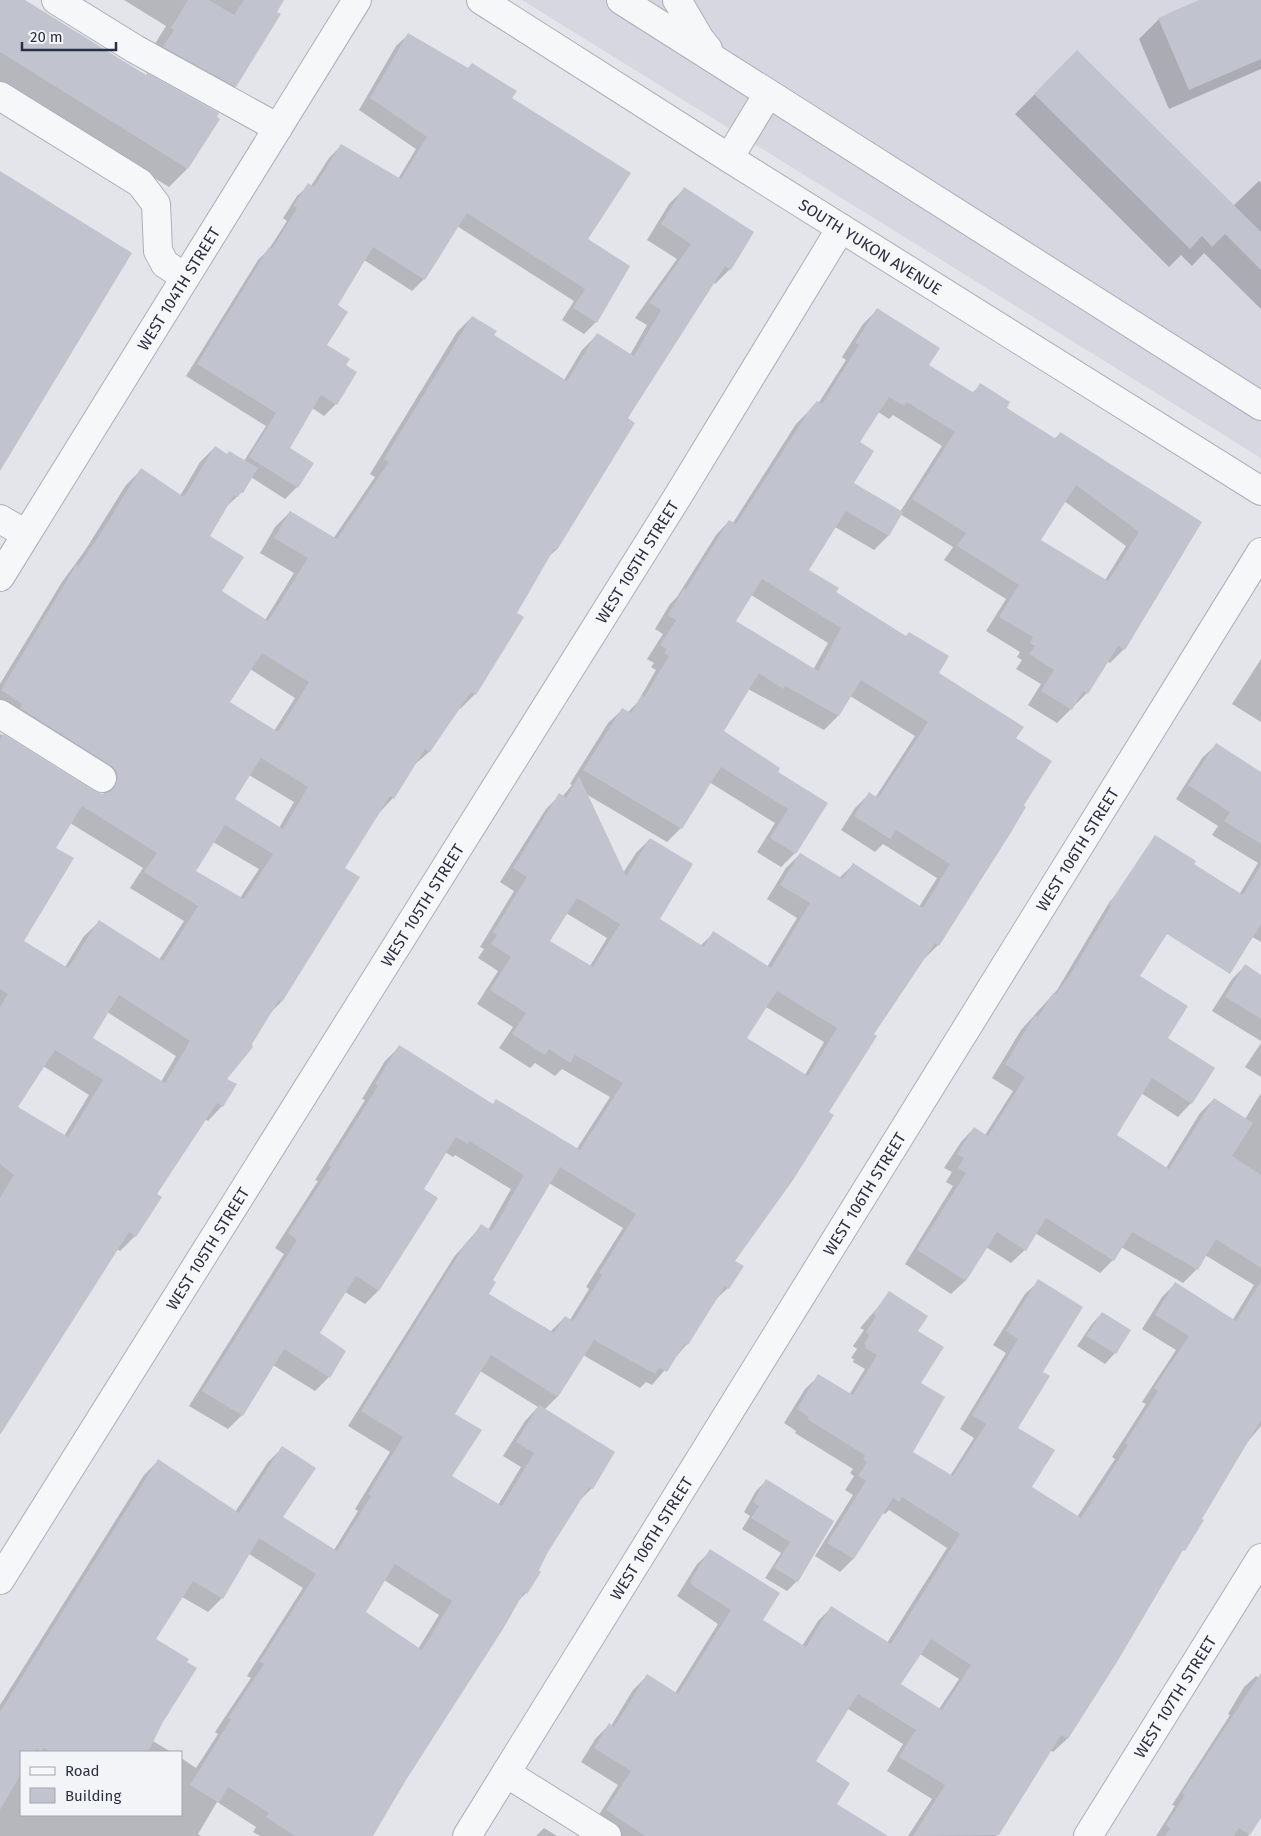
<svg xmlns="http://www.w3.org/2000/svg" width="1261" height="1836" viewBox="0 0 1261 1836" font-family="'Fira Sans',sans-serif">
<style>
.built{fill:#d6d7e0}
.shadow{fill:#0003;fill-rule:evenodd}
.building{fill:#c1c3ce;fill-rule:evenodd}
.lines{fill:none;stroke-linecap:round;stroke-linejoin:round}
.minor-casing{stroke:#acaeb9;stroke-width:30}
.minor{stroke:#f6f7f9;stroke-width:28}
.labels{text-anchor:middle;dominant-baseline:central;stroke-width:4;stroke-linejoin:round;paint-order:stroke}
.street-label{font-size:16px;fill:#2b2f43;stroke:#f3f4f8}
</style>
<rect width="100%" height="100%" fill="#e4e5eb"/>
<path class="built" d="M522,0H1261V458Z"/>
<path class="shadow" d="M0,0H23L187,169L169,187L0,82Z
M124,0H283L235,86L216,105L153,47L166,26Z
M1203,0H1261V69L1169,109L1139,39L1159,19Z
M408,35L511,98L586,240L596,322L584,334L562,320L574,301L457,226L424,279L412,291L364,260L336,305L325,346L345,365L336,404L324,416L312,408L288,448L297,487L285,499L251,477L242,492L227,506L209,536L220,591L265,620L294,573L260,553L275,527L290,512L333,539L375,477L370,474L457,332L472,317L492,335L564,380L582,350L597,335L630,355L647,325L635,318L677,259L647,240L669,204L684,189L730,269L715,284L713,282L626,419L556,550L548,557L516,613L475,694L460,709L458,708L429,752L413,766L393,798L379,813L343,868L358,877L281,1002L270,1013L225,1079L222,1106L208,1121L205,1119L155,1194L135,1236L120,1251L117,1249L0,1433V734L93,792L104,795L101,785L0,719V684L62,582L84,552L126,485L141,470L180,496L200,462L215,447L227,455L244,461L266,426L186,376L258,260L269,249L287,221L283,218L297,196L309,185L311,186L329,158L341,146L398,179L416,149L359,110L396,46ZM250,669L295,698L274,731L228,703ZM249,775L294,802L279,828L233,800ZM70,823L143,868L130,888L184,921L159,960L99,922L84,936L65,967L22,941L55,848ZM213,842L259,869L240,898L194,871ZM107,1012L176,1056L161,1082L91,1038ZM43,1066L89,1095L64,1136L15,1106Z
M1077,52L1233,206L1259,181L1261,183V309L1204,253L1192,266L1181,255L1169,267L1015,114Z
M877,310L927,365L972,393L981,385L1005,408L1054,439L1060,434L1200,522L1124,649L1110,663L1107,661L1087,693L1057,723L1028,705L1041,684L1016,669L1022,660L1017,657L1020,652L986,631L1006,599L944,560L953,547L900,514L888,536L874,550L835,527L808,570L937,673L1014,739L938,945L924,959L873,1035L733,1261L728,1288L714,1301L687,1344L652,1385L646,1382L640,1388L583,1355L557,1397L544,1410L592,1488L577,1503L547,1551L526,1593L515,1604L405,1779L372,1836H260L253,1832L256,1827L217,1802L198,1834L201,1836H0V1705L144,1475L158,1461L235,1512L268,1462L282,1448V1517L334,1550L358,1511L355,1509L390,1452L348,1426L454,1257L481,1226L488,1230L511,1189L455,1155L453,1157L445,1152L422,1189L378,1291L365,1304L345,1292L319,1333L329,1377L315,1391L273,1365L242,1415L228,1429L189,1406L284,1254L275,1248L318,1181L315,1180L365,1100L362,1099L385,1061L399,1047L492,1105L496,1101L576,1150L610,1097L562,1069L555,1076L535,1063L530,1068L499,1048L513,1027L477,1004L498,971L478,958L484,949L480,947L514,891L500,882L546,809L560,795L562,797L572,785L570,784L608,723L622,710L627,713L637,703L656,670L651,667L654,663L647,659L663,634L655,629L670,604L677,597L716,535L729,521L733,523L796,424L817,403L818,404L846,360L842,357L863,324ZM878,412L889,419L893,415L942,446L900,512L852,484L859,443ZM1064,501L1126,546L1105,580L1039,541ZM751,595L828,643L813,670L735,622ZM748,689L824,730L838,716L850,696L915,736L875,798L869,794L855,808L841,830L875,852L883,844L937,878L919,907L853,865L839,878L800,854L786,868L767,899L797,918L767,967L714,933L700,946L658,919L650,839L636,853L623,873L586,794L667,842L681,828L709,782L775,823L757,852L781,867L795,853L826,804L776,772L722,732ZM566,913L607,938L590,966L548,941ZM766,1007L824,1042L805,1075L746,1038ZM549,1183L623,1228L586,1287L589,1289L570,1320L565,1317L551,1331L487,1294L491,1281ZM480,1371L538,1407L525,1421L503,1456L521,1467L498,1505L451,1477L453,1414ZM249,1554L303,1588L247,1676L251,1678L215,1732L218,1734L196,1768L181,1758V1815H21V1752H171L153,1741L162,1722L154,1639L182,1597L208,1612L222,1598ZM384,1580L439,1615L418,1649L364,1612Z
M1261,659V722L1232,704Z
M1216,745L1261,776V942L1224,920L1258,863L1212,835L1218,826L1176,799L1202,758Z
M1123,888L1139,976L1167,1038L1191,1103L1178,1117L1141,1093L1115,1136L1166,1168L1200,1113L1214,1099L1245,1119L1261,1093V1426L1245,1445L1200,1520L1202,1521L1178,1556L1067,1739L1053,1752L1050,1750L996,1836H908L932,1799L887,1771L903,1744L848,1709L815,1761L835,1804L887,1836H611L593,1824L618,1785L581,1762L596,1738L609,1725L611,1726L633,1690L647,1676L675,1693L718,1624L677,1596L697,1564L711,1551L761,1620L802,1646L818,1621L831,1608L887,1643L947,1548L889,1510L885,1514L882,1513L853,1559L840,1572L815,1556L853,1495L845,1490L854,1476L850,1473L853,1469L795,1433L796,1431L784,1423L805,1389L819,1376L849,1395L865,1369L853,1362L854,1359L851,1358L857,1349L853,1346L864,1330L860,1328L890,1293L917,1331L919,1383L911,1452L950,1476L974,1438L960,1429L1006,1353L993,1345L1025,1294L1039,1281L1042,1373L1016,1428L1031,1488L1077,1517L1115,1459L1112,1457L1146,1404L1142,1402L1176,1350L1142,1329L1162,1297L1175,1284L1232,1321L1254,1285L1205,1255L1197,1269L1183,1283L1121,1247L1113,1260L1100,1273L1035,1233L1025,1250L1011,1263L986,1247L965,1281L951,1294L905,1264L953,1186L946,1182L952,1172L944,1168L961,1142L974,1128L985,1135L1013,1091L992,1078L1021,1030L1057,990L1110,901ZM920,1654L959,1679L939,1709L899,1685Z
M1245,966L1261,976V1041L1212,1011L1232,979Z
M1261,1043V1077L1245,1067Z
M1102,1313L1129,1330L1115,1353L1105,1364L1077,1346L1092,1324Z
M766,1481L833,1522L797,1581L787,1591L765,1578L781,1553L742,1529L750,1516L744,1512L756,1491Z
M1256,1676L1261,1679V1816L1248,1836H1156L1175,1806L1172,1805L1230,1715L1228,1714L1244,1687Z
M544,1828L557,1836H536Z"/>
<path class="building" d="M0,0H25L146,75L147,73L219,113L217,117L220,119L188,169L0,52Z
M188,0H209L234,15L244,0H284L277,12L281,14L236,87L163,47L174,30L171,28Z
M1199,0H1261V59L1189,90L1158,18Z
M408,33L468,68L472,63L517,91L512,98L631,173L588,239L630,266L597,323L573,308L585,289L467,213L425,280L373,247L338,305L348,312L327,345L350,359L346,365L357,372L337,405L321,395L290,448L314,463L298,488L249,457L276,413L197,364L269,247L272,249L297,208L293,206L308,183L314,187L341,144L401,179L427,137L370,98Z
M1077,50L1261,232V270L1225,234L1212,247L1202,236L1190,249L1034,94Z
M0,171L132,253L0,471Z
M684,187L754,232L731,270L725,266L628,418L635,423L557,550L554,549L517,613L524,617L476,695L471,692L430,752L425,749L394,799L390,796L345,868L360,877L282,1002L279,1000L252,1044L253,1047L227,1079L237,1084L223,1107L217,1103L157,1194L162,1197L136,1237L129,1232L0,1435V1198L14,1175L0,1164V1007L8,994L0,989V739L3,734L94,791L102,794L110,792L115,786L118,778L116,770L110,765L20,708L22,704L1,690L76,565L78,566L99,536L141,468L184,497L215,446L227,454L229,451L258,468L243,493L241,492L238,497L234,495L210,536L244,557L222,591L268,621L308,558L274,538L290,511L337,539L389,462L384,459L472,316L497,331L494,335L567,381L597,333L634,356L661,310L649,303L691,244L661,224ZM262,653L309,682L278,732L230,702ZM261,758L308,787L283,829L235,799ZM82,806L157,853L144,872L198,906L163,961L99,920L68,968L24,941L74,858L56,848ZM225,825L273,854L244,899L196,871ZM119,995L190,1041L165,1083L93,1038ZM55,1050L103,1080L68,1137L18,1107Z
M877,308L940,348L929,365L974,393L980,383L1010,402L1007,408L1056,439L1060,432L1202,522L1125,650L1118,646L1088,694L1083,691L1072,710L1041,691L1054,670L1029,654L1035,646L1030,643L1033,637L999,617L1019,585L957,546L966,533L912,499L955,432L907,402L904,406L889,397L860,442L874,451L854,483L903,512L889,536L846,511L809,570L839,588L836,592L906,636L909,632L949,656L939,673L1024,727L1016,738L1052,761L1024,805L1026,807L1010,834L939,946L935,943L874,1034L877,1036L829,1112L834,1115L793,1180L735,1261L744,1266L729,1289L725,1286L688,1345L685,1343L667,1372L659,1368L655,1374L594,1340L558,1397L491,1355L455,1414L482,1430L452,1476L502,1506L534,1453L516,1442L539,1405L615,1452L593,1489L589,1487L548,1552L539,1570L541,1572L527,1594L524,1592L503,1629L406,1780L373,1836H295L266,1817L269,1813L228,1787L219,1803L190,1785L231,1719L228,1718L264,1664L260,1661L316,1574L259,1538L223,1599L193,1581L156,1639L189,1659L187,1662L197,1668L163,1722L148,1752H50L44,1748L41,1752L37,1749L34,1752H21V1774L0,1810V1712L158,1459L239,1513L282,1446L316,1468L283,1517L337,1551L371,1496L368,1494L403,1437L361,1411L467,1241L469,1242L481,1224L492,1231L524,1175L469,1141L468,1144L456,1137L424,1189L438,1198L379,1291L356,1276L320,1333L346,1351L330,1378L284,1349L243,1416L202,1391L297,1240L288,1233L331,1167L328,1165L378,1086L375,1084L399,1045L493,1104L496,1099L580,1150L623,1083L575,1055L570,1063L549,1049L545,1055L512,1034L526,1013L490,990L511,957L491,944L497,935L493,932L527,877L513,868L559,793L566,798L579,776L626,876L650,838L693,864L660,919L704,947L713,931L771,968L810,903L780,885L800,853L843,879L853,863L923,908L950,864L896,830L890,839L854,816L869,792L878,798L928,722L861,680L839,716L785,686L783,689L759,673L724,731L780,768L778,772L828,803L796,854L770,838L788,809L721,767L682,829L583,770L622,708L631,713L642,695L644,697L669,656L664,653L667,649L660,645L676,620L668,615L684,588L686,589L729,520L736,524L810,409L817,401L822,404L859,345L855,343ZM1076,485L1139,532L1108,581L1041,540ZM762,579L841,628L818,671L736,621ZM577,898L620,924L593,967L550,941ZM777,991L837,1028L808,1076L747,1038ZM560,1167L636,1214L599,1273L602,1275L573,1321L565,1316L554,1333L489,1294L496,1282L493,1280ZM395,1564L452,1601L422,1650L366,1612Z
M1216,743L1261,772V844L1224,821L1230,812L1188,785Z
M1155,835L1196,861L1194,864L1243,895L1261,865V924L1230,974L1167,934L1140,976L1188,1006L1168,1038L1215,1068L1192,1104L1152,1078L1117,1135L1169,1169L1214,1098L1253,1123L1232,1156L1261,1175V1268L1216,1239L1198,1270L1132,1232L1114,1261L1046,1218L1026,1251L997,1232L966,1281L917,1250L966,1173L958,1168L964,1158L957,1154L974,1127L988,1136L1025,1077L1005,1064L1035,1015L1038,1017L1053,993L1056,994L1070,975L1111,906L1109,904Z
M1245,964L1261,975V1019L1225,997Z
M1038,1279L1083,1307L1043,1372L1050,1376L1018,1428L1055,1450L1032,1487L1081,1518L1128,1445L1125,1443L1158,1391L1154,1388L1189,1336L1155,1315L1175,1282L1236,1321L1261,1281V1420L1202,1519L1204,1520L1185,1551L1183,1550L1117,1662L1068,1739L1061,1735L999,1835L913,1836L945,1785L899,1757L916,1730L858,1694L816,1761L850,1783L837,1804L888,1836H645L606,1810L631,1771L594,1748L609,1723L614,1727L647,1674L678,1694L731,1610L693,1586L690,1581L710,1549L780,1593L763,1620L806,1647L831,1606L891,1644L960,1534L902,1497L899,1502L893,1498L854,1559L827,1543L866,1481L858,1476L867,1462L863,1459L865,1455L807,1419L809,1417L797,1409L818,1374L853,1395L877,1355L865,1348L866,1345L864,1344L869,1335L866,1332L876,1316L873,1314L889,1291L928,1316L918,1331L944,1347L921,1383L945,1397L913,1452L953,1476L986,1424L972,1415L1018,1339L1006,1331ZM931,1639L971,1665L942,1710L901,1684Z
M1102,1312L1131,1330L1116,1354L1086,1336Z
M766,1479L834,1521L798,1582L774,1568L790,1542L751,1518L759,1506L753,1502Z
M1261,1673V1818L1250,1835L1239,1828L1234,1836H1165L1170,1828L1166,1825L1185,1795L1182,1793Z"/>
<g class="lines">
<g class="minor-casing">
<g id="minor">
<path d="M56,0L135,49L278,128"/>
<path id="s1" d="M481,0L729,158L1261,491"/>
<path d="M621,0L1261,406"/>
<path d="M677,0L700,39L708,49"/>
<path d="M0,96L140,183L156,204L158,251L165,264L185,277"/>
<path d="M729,158L768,94"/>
<path d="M0,519L26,534"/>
<path id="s2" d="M0,577L357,0"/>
<path d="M0,714L102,778"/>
<path id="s3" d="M0,1580L678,496L841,228"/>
<path d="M506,1773L607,1836"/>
<path id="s4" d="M467,1836L1261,552"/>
<path id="s5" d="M1088,1836L1261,1558"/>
</g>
</g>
<use href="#minor" class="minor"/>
</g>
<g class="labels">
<g class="street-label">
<text stroke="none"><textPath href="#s1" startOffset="461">SOUTH YUKON AVENUE</textPath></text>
<text stroke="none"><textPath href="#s2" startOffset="339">WEST 104TH STREET</textPath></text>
<text stroke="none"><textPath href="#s3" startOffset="1201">WEST 105TH STREET</textPath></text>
<text stroke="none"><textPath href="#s4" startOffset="1160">WEST 106TH STREET</textPath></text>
<text stroke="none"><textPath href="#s3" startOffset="796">WEST 105TH STREET</textPath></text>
<text stroke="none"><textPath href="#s4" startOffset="755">WEST 106TH STREET</textPath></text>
<text stroke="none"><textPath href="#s3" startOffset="391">WEST 105TH STREET</textPath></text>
<text stroke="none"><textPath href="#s4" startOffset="350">WEST 106TH STREET</textPath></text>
<text stroke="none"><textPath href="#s5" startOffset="164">WEST 107TH STREET</textPath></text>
</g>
</g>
<rect x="20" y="1751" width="162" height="65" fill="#f3f4f8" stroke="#a3a5b0"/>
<rect x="30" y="1767" width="25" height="8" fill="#f6f7f9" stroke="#a3a5b0"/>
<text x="65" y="1776" font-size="15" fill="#2b2f43">Road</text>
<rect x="30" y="1788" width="25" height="15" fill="#c1c3ce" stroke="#a3a5b0"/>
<text x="65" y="1801" font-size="15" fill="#2b2f43">Building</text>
<path d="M22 42v8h94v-8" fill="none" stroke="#2b2f43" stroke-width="2.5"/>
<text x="30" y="42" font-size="15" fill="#2b2f43" stroke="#f3f4f8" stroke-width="4" paint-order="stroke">20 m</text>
</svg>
